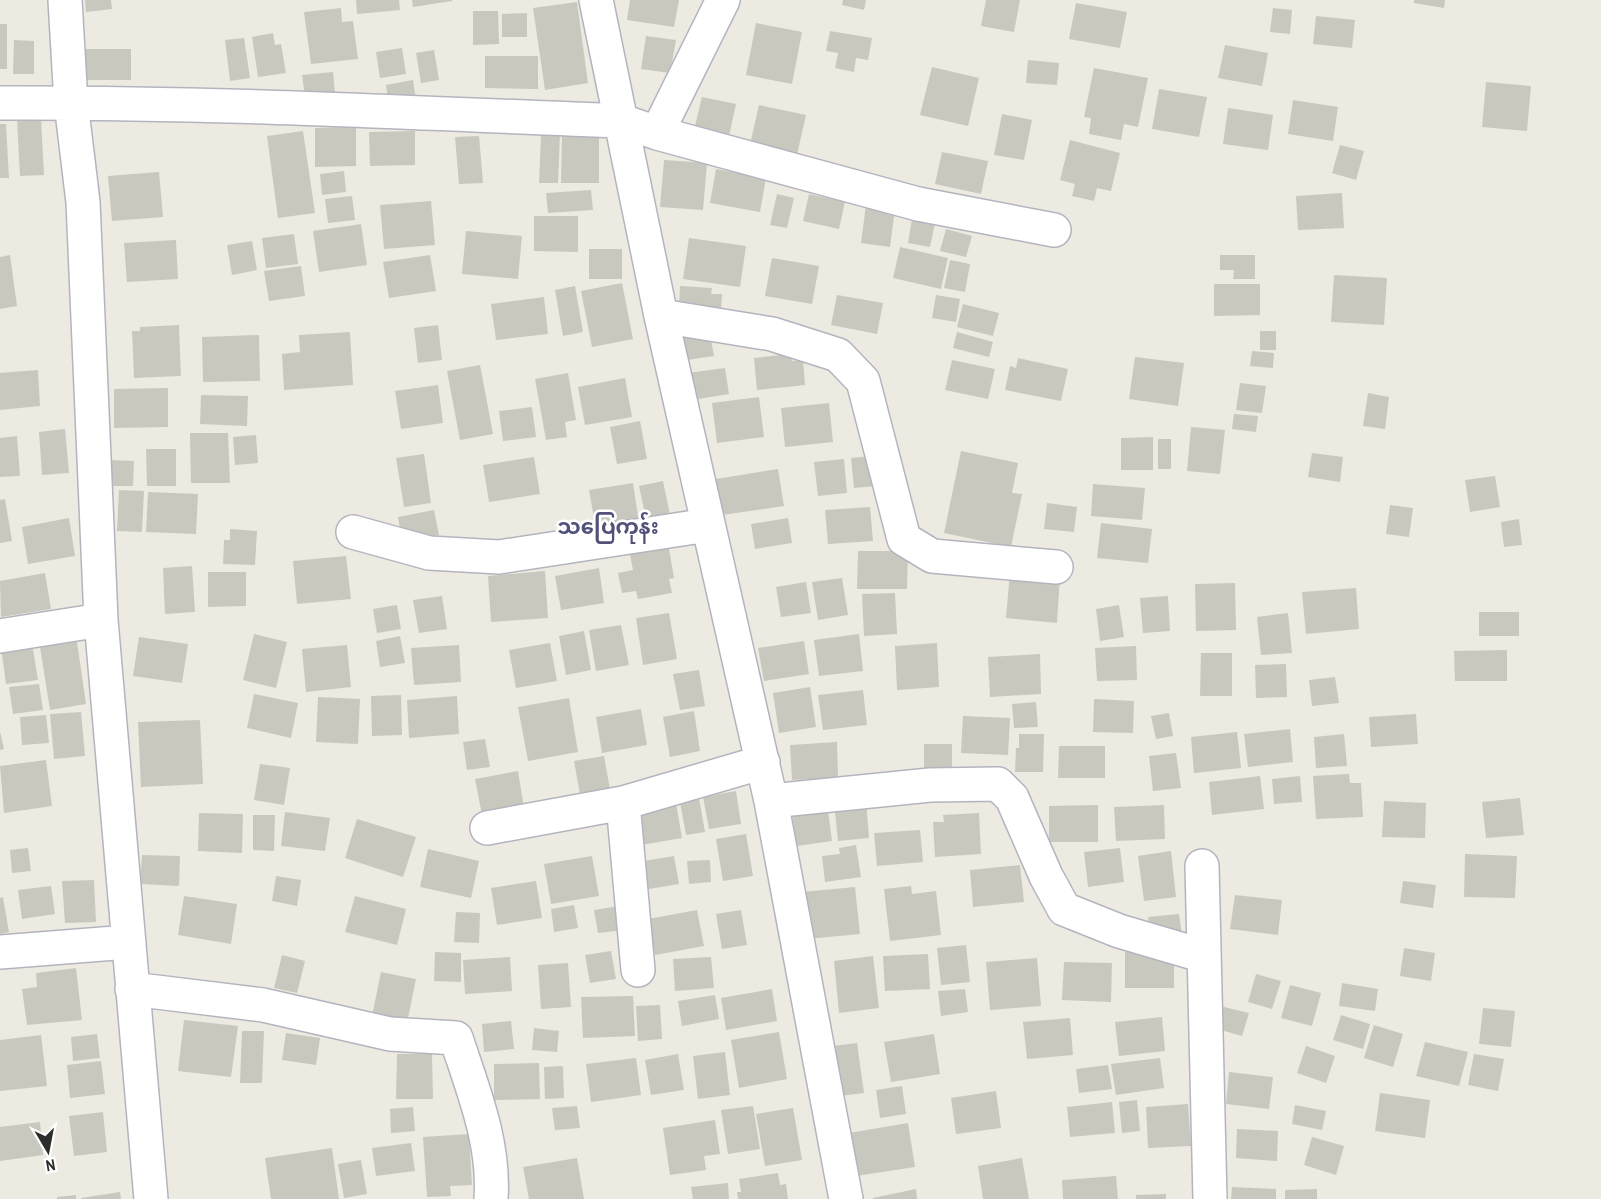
<svg xmlns="http://www.w3.org/2000/svg" width="1601" height="1199" viewBox="0 0 1601 1199" font-family="'Archivo Narrow','Noto Sans Myanmar',sans-serif">
<style>
.building{fill:#c9c8bf}
.lines{fill:none;stroke-linecap:round;stroke-linejoin:round}
.minor-casing{stroke:#b4b4bf;stroke-width:36}
.minor{stroke:#fff;stroke-width:33}
.labels{text-anchor:middle;dominant-baseline:central;stroke-width:5;stroke-linejoin:round;paint-order:stroke}
.quarter-label{font-size:21px;font-weight:bold;fill:#51517a;stroke:#fff}
</style>
<rect width="100%" height="100%" fill="#edeae1"/>
<path class="building" d="M85,0H111L112,9L86,12Z
M356,0H399L400,10L357,14Z
M412,0H452V1L413,7Z
M630,0H679L674,27L627,20Z
M843,0H866L864,10L842,5Z
M986,0H1020L1014,32L981,26Z
M1414,0H1445L1444,8L1414,3Z
M577,2L588,83L545,90L533,8Z
M1076,3L1127,12L1120,48L1069,39Z
M341,8L342,22L353,21L358,59L311,64L304,12Z
M1273,8L1292,10L1290,34L1270,32Z
M473,11H498L499,44L473,45Z
M527,13V37H502V14Z
M1316,16L1355,20L1352,48L1313,44Z
M756,23L802,32L792,84L746,75Z
M0,24H7V69H0Z
M830,31L872,38L868,60L856,58L854,72L835,68L838,53L826,51Z
M273,33L275,45L281,44L286,73L258,77L252,37Z
M646,36L676,40L670,73L641,69Z
M244,38L250,78L230,81L225,40Z
M14,40L34,41V74H13Z
M1225,45L1268,53L1262,86L1218,78Z
M402,48L406,74L380,78L376,52Z
M84,49H131V80H85Z
M434,50L439,80L421,83L416,53Z
M485,56H538V89L485,88Z
M1028,60L1059,63L1057,85L1026,83Z
M932,67L979,78L968,126L920,115Z
M1094,68L1148,78L1138,127L1124,124L1121,140L1089,134L1091,118L1084,117Z
M333,72L335,93L305,96L302,75Z
M413,80L416,100L389,105L386,85Z
M1486,82L1531,86L1527,131L1482,127Z
M1159,89L1207,97L1199,137L1152,129Z
M702,97L736,104L727,145L692,138Z
M1293,100L1338,107L1333,141L1288,134Z
M759,105L806,115L796,159L749,149Z
M1228,108L1273,115L1268,150L1223,144Z
M1002,114L1032,120L1024,160L994,155Z
M41,118L44,175L20,176L17,119Z
M0,124H6L9,178H0Z
M356,127V166L315,167V128Z
M303,131L315,213L278,218L267,136Z
M415,131V165L370,166L369,132Z
M541,134H560L558,183H539Z
M562,135L599,136V183H561Z
M479,136L483,183L459,184L455,137Z
M1070,140L1120,153L1111,191L1097,188L1094,201L1072,196L1075,184L1060,180Z
M1340,145L1364,151L1356,180L1332,173Z
M942,152L988,161L981,194L935,184Z
M664,160L707,163L703,210L660,207Z
M716,169L766,178L760,212L710,203Z
M344,171L346,192L322,195L320,174Z
M159,172L163,217L112,221L108,176Z
M591,190L593,210L548,213L546,193Z
M1342,193L1344,228L1298,230L1296,196Z
M777,194L794,198L787,228L770,225Z
M809,194L845,202L839,229L803,221Z
M352,196L355,220L328,223L325,199Z
M431,201L435,245L384,249L380,205Z
M866,205L895,209L890,247L861,243Z
M534,216H578V252L534,251Z
M912,219L935,223L930,247L908,243Z
M361,224L367,265L319,272L313,231Z
M946,229L972,236L966,257L940,251Z
M466,231L522,236L518,279L462,274Z
M294,234L298,264L266,268L262,238Z
M689,238L746,246L740,287L683,279Z
M176,240L178,279L127,282L124,243Z
M252,241L257,270L232,275L227,245Z
M900,247L948,258L941,289L893,278Z
M589,249H622V279H589Z
M10,255L17,306L0,309V257Z
M430,255L436,291L389,298L383,262Z
M1220,255H1255V279H1233L1234,270H1220Z
M772,258L819,266L812,304L765,296Z
M950,260L970,264L965,292L944,288Z
M301,266L305,296L269,301L264,271Z
M1334,275L1387,278L1384,325L1331,322Z
M622,283L633,339L592,347L581,291Z
M1214,284H1260V315L1214,316Z
M575,286L583,332L563,336L555,290Z
M680,286L712,288L711,294H722L721,310L679,307Z
M837,295L883,303L877,334L831,325Z
M936,295L960,299L956,322L932,318Z
M544,297L548,334L496,340L491,304Z
M963,304L999,313L993,336L957,327Z
M179,325L181,376L134,378L132,331H140V327Z
M438,325L442,360L418,363L414,328Z
M709,329L714,356L687,360L683,333Z
M1260,331H1276V350H1260Z
M350,332L353,385L284,390L282,354L300,352L299,335Z
M957,332L993,342L989,357L953,348Z
M259,335L260,381L203,382L202,337Z
M1252,351L1274,353L1273,368L1250,366Z
M790,354L792,361L803,360L805,385L757,390L754,358Z
M1135,357L1184,363L1178,406L1129,399Z
M1018,358L1068,369L1061,401L1005,390L1010,366L1016,368Z
M952,360L995,369L988,399L945,390Z
M480,365L493,434L460,440L447,371Z
M725,368L729,394L692,400L688,373Z
M38,370L40,406L0,410V373Z
M568,373L576,420L565,422L567,437L546,440L535,379Z
M625,378L632,417L585,425L578,387Z
M1240,383L1266,386L1262,413L1236,410Z
M438,385L443,423L401,429L395,391Z
M168,388V427L114,428V389Z
M1368,393L1389,397L1385,429L1363,426Z
M201,395L248,396L247,426L200,424Z
M759,397L764,437L717,443L712,403Z
M829,403L833,442L785,447L781,408Z
M532,407L536,437L503,441L499,411Z
M1234,414L1258,416L1256,432L1232,429Z
M640,421L647,459L617,464L610,427Z
M1191,427L1225,430L1220,474L1187,471Z
M65,429L69,473L42,475L39,432Z
M190,433H228L230,483H191Z
M256,435L258,463L235,465L233,437Z
M17,436L20,476L0,477V438Z
M1153,437V470H1121V438Z
M1158,439H1171V469H1158Z
M146,449H176V486H147Z
M961,451L1018,463L1012,493L1022,494L1011,547L944,533Z
M1312,453L1343,457L1340,482L1308,477Z
M424,454L431,503L404,507L396,458Z
M873,456L876,486L854,488L851,458Z
M534,457L540,494L489,502L483,465Z
M844,459L847,493L818,496L814,462Z
M109,460L134,461L133,486H109Z
M778,469L784,506L722,515L716,479Z
M1495,476L1500,507L1470,512L1465,480Z
M663,481L670,515L646,519L639,486Z
M633,483L639,523L596,530L589,490Z
M1093,484L1145,488L1142,520L1091,516Z
M119,490L144,491L142,532L117,531Z
M148,492L198,494L196,534L146,532Z
M5,499L12,541L0,543V500Z
M1047,503L1077,507L1074,532L1044,529Z
M1390,505L1413,508L1409,537L1386,534Z
M870,507L873,541L828,544L825,510Z
M434,510L439,535L402,541L398,517Z
M69,518L75,556L28,564L22,527Z
M788,518L792,543L755,549L751,524Z
M1519,519L1522,545L1504,547L1501,522Z
M1101,523L1152,529L1148,563L1097,558Z
M230,529L257,531L255,565L223,564L224,540H230Z
M668,543L674,578L669,579L672,593L638,599L636,591L622,593L618,573L633,570L629,550Z
M858,551H908L907,589H857Z
M346,556L351,599L297,604L293,561Z
M192,566L195,612L165,614L163,568Z
M599,568L604,603L561,610L555,576Z
M545,571L548,618L491,622L488,576Z
M208,572H246V606L208,607Z
M1010,572L1060,576L1057,623L1006,618Z
M45,573L51,609L1,617L0,581Z
M842,578L848,615L818,620L812,582Z
M806,582L811,613L781,617L776,587Z
M1235,583L1236,630L1196,631L1195,584Z
M1356,588L1359,629L1306,634L1302,592Z
M895,593L897,634L864,636L862,594Z
M442,596L447,629L419,633L413,600Z
M1168,596L1170,631L1143,633L1140,598Z
M397,605L401,629L377,633L373,609Z
M1119,605L1124,637L1100,641L1096,609Z
M1479,612H1519V636H1479Z
M669,613L677,659L643,665L636,618Z
M1288,613L1292,653L1261,655L1257,617Z
M621,625L629,665L596,671L589,630Z
M584,631L591,670L566,675L559,636Z
M254,634L287,642L276,688L243,680Z
M859,634L863,671L819,676L814,640Z
M76,635L86,704L50,710L39,641Z
M400,636L405,663L380,667L376,641Z
M139,637L188,644L182,683L133,676Z
M804,641L809,674L764,681L758,648Z
M32,643L38,680L6,684L1,647Z
M550,643L557,681L516,688L509,650Z
M937,643L939,687L897,690L895,646Z
M347,645L351,687L306,692L302,649Z
M459,645L461,682L414,685L411,648Z
M1136,646L1137,680L1097,681L1095,648Z
M1507,650V681H1455L1454,651Z
M1201,653H1232V696H1200Z
M1040,654L1041,694L990,697L988,657Z
M1286,664L1287,697L1256,698L1255,665Z
M699,670L705,706L680,710L673,674Z
M1335,677L1339,703L1312,706L1309,680Z
M39,684L43,710L13,714L9,687Z
M810,687L816,727L779,733L773,693Z
M863,690L867,725L823,730L818,695Z
M254,694L298,703L291,738L247,728Z
M401,695L402,735L372,736L371,696Z
M457,696L459,734L409,738L407,700Z
M318,697L360,699L358,744L316,742Z
M569,698L578,752L528,761L518,707Z
M1094,699L1134,701L1133,733L1093,732Z
M1036,702L1038,727L1014,728L1012,704Z
M641,709L647,745L602,753L596,717Z
M694,711L700,751L670,757L663,717Z
M81,712L85,756L54,759L50,714Z
M1169,713L1173,736L1156,739L1151,716Z
M1416,714L1418,744L1371,747L1369,717Z
M46,715L49,743L22,745L20,717Z
M963,716L1010,718L1008,755L961,753Z
M200,720L203,784L141,787L138,722Z
M1290,729L1293,762L1248,767L1244,734Z
M0,732L4,749L0,750Z
M1237,732L1241,768L1194,773L1191,737Z
M1019,734H1044L1043,772H1015L1016,748H1019Z
M1344,734L1347,766L1316,768L1314,737Z
M485,739L490,767L467,770L463,742Z
M837,742L838,778L792,780L790,745Z
M924,744H952V773H924Z
M1059,746H1105V778H1058Z
M1176,753L1181,788L1153,791L1149,756Z
M604,756L611,795L581,800L574,761Z
M46,760L52,806L4,813L0,766Z
M260,764L290,768L284,805L254,800Z
M518,771L524,808L482,815L475,779Z
M1349,774L1350,783H1361L1363,817L1316,819L1313,776Z
M1260,776L1264,809L1212,815L1209,782Z
M1300,776L1302,802L1274,804L1272,779Z
M736,791L741,824L709,829L703,797Z
M699,798L705,832L686,835L680,802Z
M1520,798L1524,835L1486,838L1482,802Z
M866,799L869,838L838,841L834,802Z
M1384,801L1426,803L1425,838L1382,837Z
M676,803L682,838L641,845L635,810Z
M827,803L832,841L797,846L791,808Z
M1098,805V842H1049V806Z
M1164,805L1165,839L1116,841L1114,807Z
M285,812L330,818L325,851L281,846Z
M199,813L243,814L242,853L198,851Z
M979,813L981,854L935,857L933,822H944L943,815Z
M253,815H275L274,851L253,850Z
M357,819L416,837L403,877L345,858Z
M920,830L923,862L877,866L874,833Z
M746,834L753,876L723,881L716,839Z
M856,845L861,877L825,882L822,856L840,854L839,848Z
M28,848L31,871L12,873L10,850Z
M1120,848L1124,882L1088,887L1084,852Z
M428,849L479,861L471,898L420,887Z
M1171,851L1176,897L1144,901L1138,856Z
M1465,854L1517,856L1515,898L1464,897Z
M142,855L180,856L179,886L140,884Z
M592,856L599,896L551,904L544,864Z
M674,856L679,884L643,890L638,862Z
M710,860L711,882L689,884L687,861Z
M1020,865L1024,902L973,907L970,870Z
M276,876L301,880L297,906L272,901Z
M94,880L96,922L65,923L62,881Z
M536,881L542,918L497,925L491,888Z
M1403,881L1436,885L1433,908L1400,903Z
M51,886L55,914L22,919L18,890Z
M911,886L912,894L936,891L941,935L890,941L884,889Z
M855,887L860,934L807,939L802,892Z
M1235,895L1282,900L1278,935L1230,929Z
M184,896L237,904L231,944L178,935Z
M355,896L406,909L397,945L345,932Z
M3,897L9,932L0,934V898Z
M574,905L578,928L554,932L551,909Z
M619,906L624,930L598,933L594,910Z
M697,910L704,946L655,955L648,919Z
M741,910L747,945L722,949L716,914Z
M456,912L480,913L479,943L454,942Z
M1179,914L1182,935L1151,939L1148,917Z
M966,945L970,982L941,985L937,948Z
M1404,948L1435,953L1431,981L1400,976Z
M611,951L616,979L590,983L585,955Z
M435,952L461,953V982L434,981Z
M1125,952H1174V988H1125Z
M928,954L930,989L885,991L883,956Z
M282,955L305,961L297,993L274,988Z
M873,956L879,1008L839,1013L834,961Z
M510,957L512,991L465,994L463,960Z
M711,957L714,988L675,991L673,959Z
M1037,958L1041,1006L990,1010L986,962Z
M1064,962L1112,963L1111,1002L1062,1000Z
M568,963L571,1007L541,1009L538,965Z
M76,968L82,1020L27,1025L22,989L37,987L36,973Z
M381,972L416,979L406,1028L371,1021Z
M1256,974L1281,981L1272,1009L1248,1002Z
M1342,983L1378,989L1375,1011L1339,1006Z
M1290,985L1321,993L1312,1026L1281,1018Z
M772,989L777,1021L726,1030L721,998Z
M965,989L968,1012L941,1016L938,991Z
M715,995L719,1019L682,1026L678,1001Z
M633,996L635,1036L583,1038L581,997Z
M660,1005L662,1039L638,1041L636,1006Z
M1220,1006L1249,1013L1242,1036L1214,1028Z
M1483,1008L1515,1011L1511,1047L1479,1044Z
M1341,1015L1370,1024L1363,1049L1333,1040Z
M1162,1017L1165,1051L1119,1056L1115,1022Z
M1070,1018L1073,1055L1027,1059L1023,1022Z
M184,1020L238,1026L231,1077L178,1071Z
M511,1021L514,1049L484,1052L482,1024Z
M1374,1025L1403,1034L1393,1067L1364,1058Z
M534,1028L559,1031L557,1052L532,1050Z
M242,1031H264L262,1083H240Z
M779,1032L787,1079L739,1088L731,1040Z
M286,1033L320,1038L316,1065L282,1060Z
M97,1034L100,1058L73,1061L71,1037Z
M934,1034L940,1074L891,1082L884,1042Z
M41,1035L47,1086L0,1091V1040Z
M1425,1042L1468,1052L1459,1086L1416,1076Z
M857,1043L864,1093L832,1097L825,1047Z
M1306,1046L1335,1056L1326,1083L1297,1073Z
M725,1052L730,1095L698,1099L693,1056Z
M397,1054H432L433,1099H396Z
M678,1054L684,1090L651,1095L645,1060Z
M1474,1054L1504,1059L1498,1091L1468,1085Z
M636,1058L641,1095L591,1102L586,1064Z
M1160,1058L1164,1088L1116,1095L1111,1064Z
M101,1061L105,1094L70,1098L67,1065Z
M539,1063L540,1099L494,1100V1064Z
M1108,1065L1112,1089L1079,1093L1076,1069Z
M563,1066L564,1098L545,1099L544,1067Z
M1229,1072L1273,1077L1269,1109L1226,1104Z
M902,1086L906,1114L880,1118L876,1090Z
M996,1091L1001,1128L956,1134L951,1098Z
M1380,1093L1430,1100L1425,1138L1375,1131Z
M1137,1100L1140,1131L1122,1133L1119,1102Z
M1112,1102L1115,1133L1070,1137L1067,1107Z
M1188,1104L1191,1146L1148,1148L1146,1107Z
M1295,1105L1326,1111L1322,1130L1292,1124Z
M577,1106L580,1128L555,1130L552,1108Z
M753,1106L760,1149L728,1154L721,1110Z
M413,1107L415,1131L391,1133L390,1109Z
M793,1108L802,1160L765,1166L756,1114Z
M103,1112L107,1152L74,1156L69,1116Z
M715,1120L720,1154L704,1156L706,1170L670,1175L663,1128Z
M40,1122L43,1155L0,1161V1127Z
M908,1123L915,1167L856,1176L849,1133Z
M1237,1129L1278,1131L1277,1161L1236,1158Z
M469,1134L472,1185L450,1186L451,1196L427,1197L423,1137Z
M1312,1137L1344,1146L1336,1175L1304,1165Z
M411,1143L415,1171L376,1176L372,1148Z
M332,1148L339,1199H271L265,1158Z
M577,1158L584,1199H529L523,1167Z
M1022,1158L1029,1199H983L978,1166Z
M361,1160L367,1194L344,1198L338,1164Z
M778,1173L780,1185L786,1184L788,1199H738L737,1192H741L739,1179Z
M1116,1176L1118,1199H1063L1062,1180Z
M728,1183L729,1199H693L691,1187Z
M1232,1187L1276,1189V1199H1231Z
M916,1189L917,1199H873V1198Z
M1317,1189V1199H1285V1190Z
M120,1192L121,1199H81V1198Z
M1166,1194V1199H1136V1195Z
M76,1195V1199H57V1197Z"/>
<g class="lines">
<g class="minor-casing">
<path id="minor" d="M65,0L71,103L83,202L101,620L151,1199
M596,0L661,316L771,801L846,1199
M0,103C207,102 415,113 622,121L657,133L918,204L1054,230
M657,133L723,0
M661,316L772,334L838,355L863,381L904,539L932,556L1056,567
M353,532L429,553L499,557L708,525
M0,636L101,620
M771,801L930,785L998,784L1012,798L1046,876L1064,909L1119,931L1204,956
M623,803L638,970
M487,828L623,803L763,762
M1202,866L1210,1199
M0,952L128,942
M132,989L263,1005L390,1034L456,1038C473,1090 495,1143 491,1199"/>
</g>
<use href="#minor" class="minor"/>
</g>
<g class="labels">
<g class="quarter-label">
<text x="608" y="526">သပြေကုန်း</text>
</g>
</g>
<g transform="translate(48 1151) rotate(170)" stroke="#ffffff" stroke-width="4.5" paint-order="stroke">
<path d="M0-4.5L10 22L0 15L-10 22Z" fill="#2d2d2d"/>
<text y="-9" font-size="16" font-weight="bold" text-anchor="middle" fill="#2d2d2d">N</text>
</g>
</svg>
